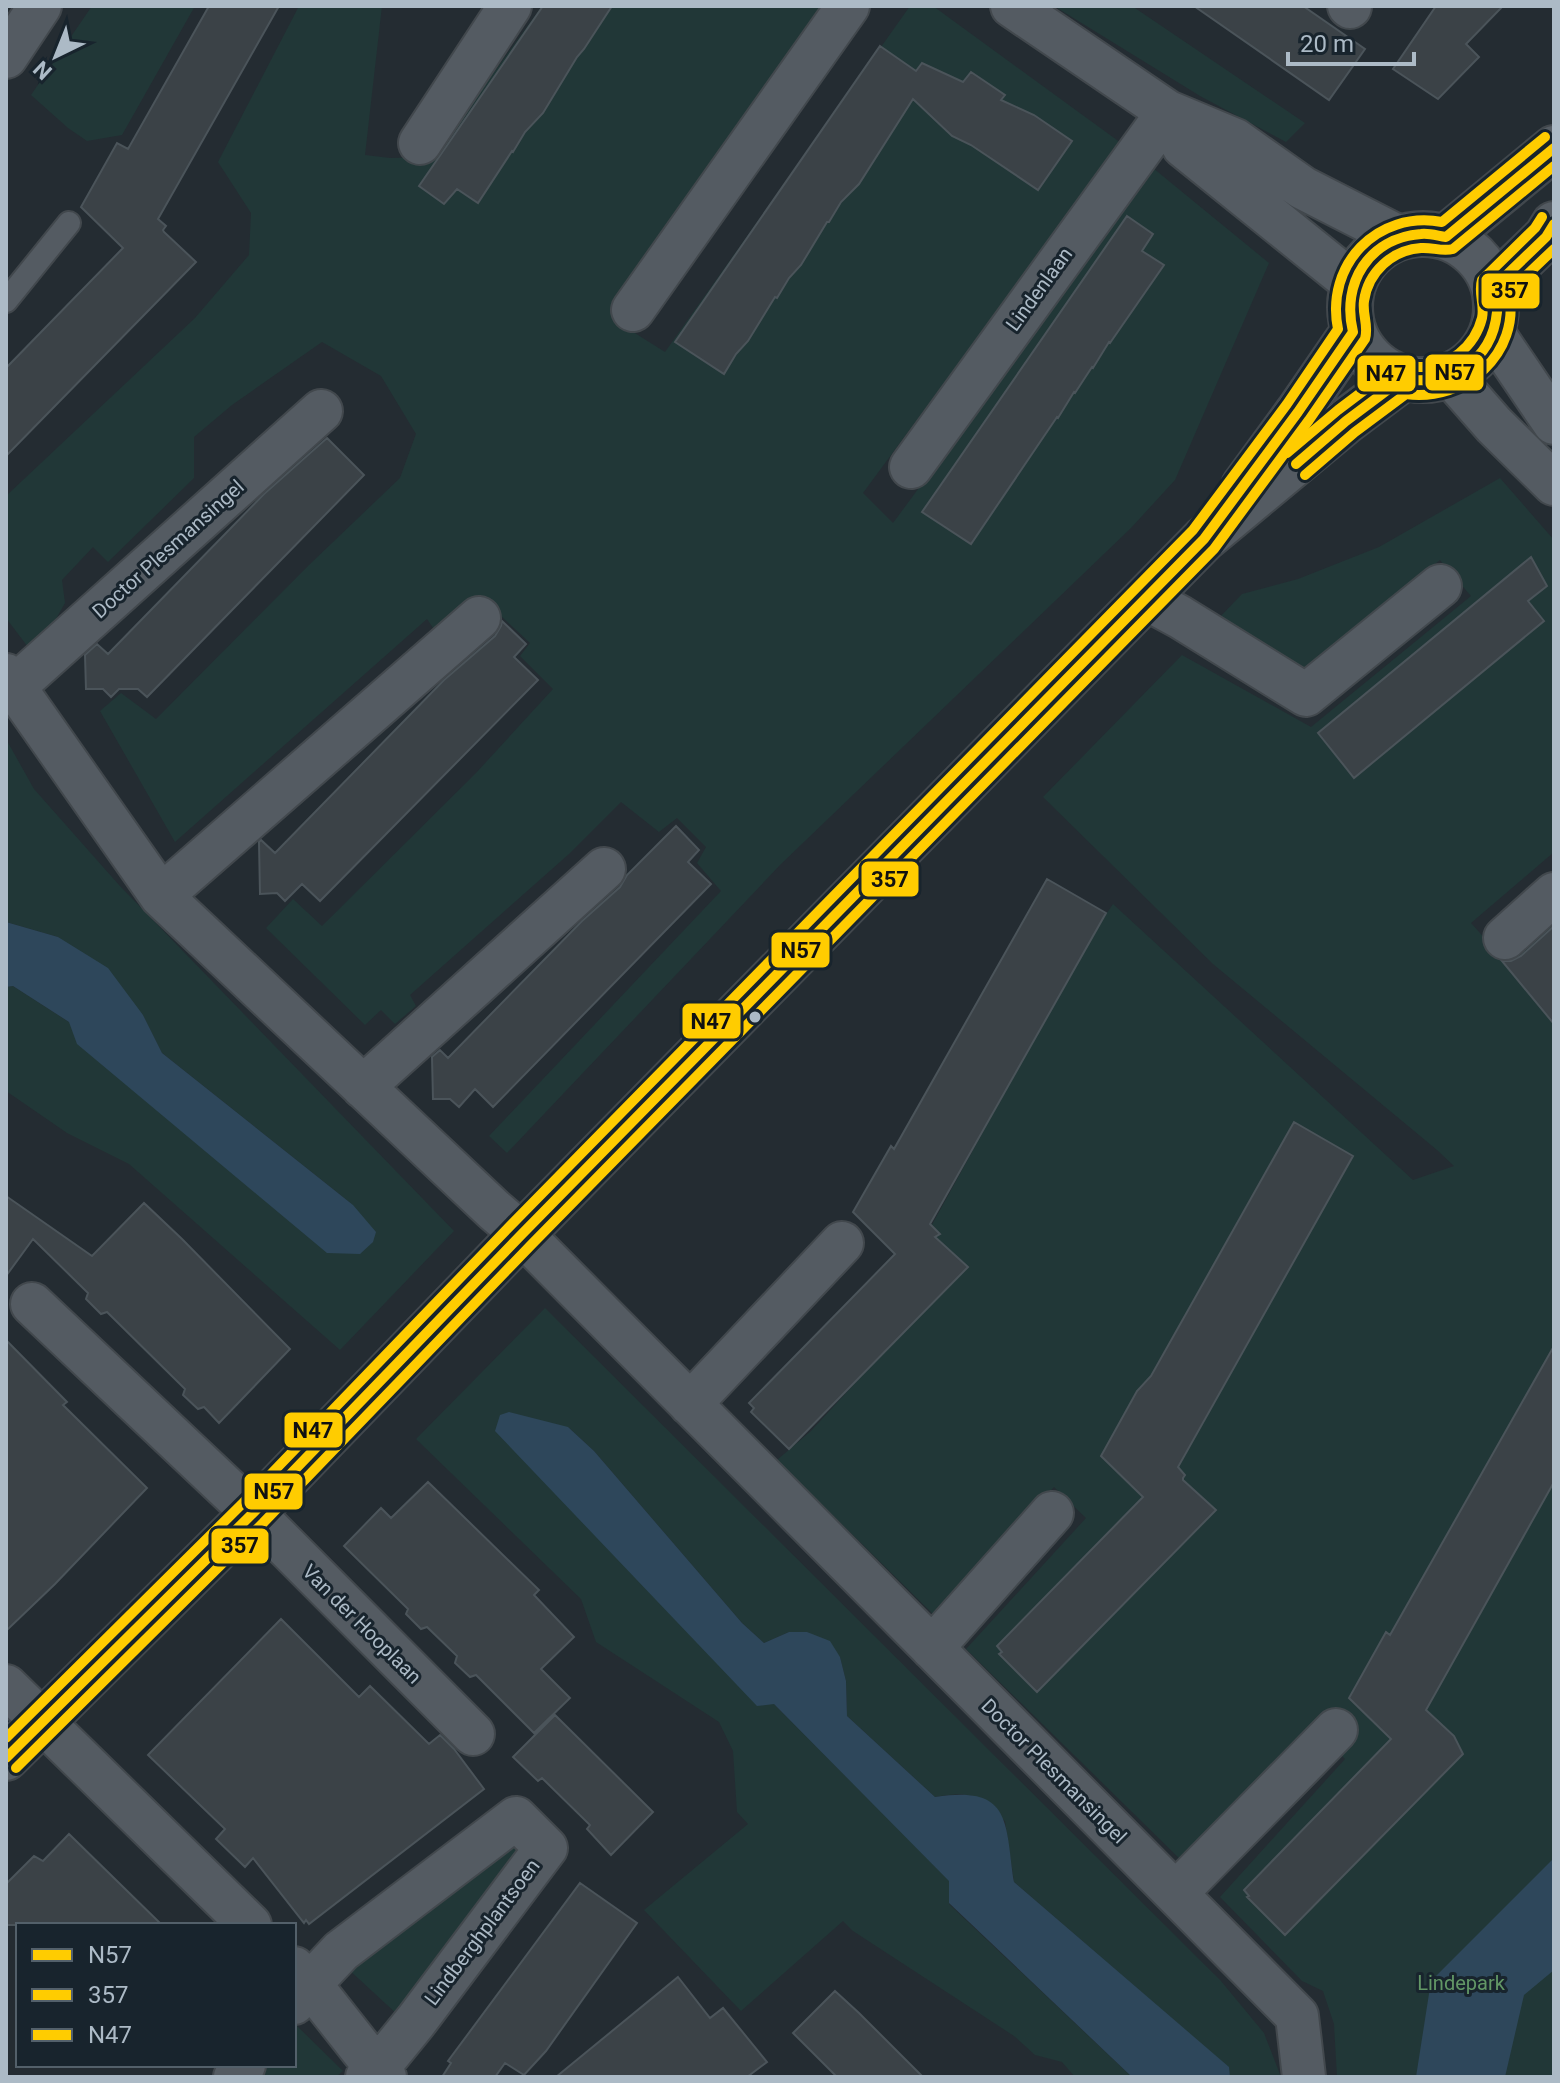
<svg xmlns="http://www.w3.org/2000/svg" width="1560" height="2083" viewBox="0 0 1560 2083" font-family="Roboto,sans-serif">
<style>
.green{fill:#213737}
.water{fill:#2e475b}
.building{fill:#3b4247;stroke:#4b545a;stroke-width:2}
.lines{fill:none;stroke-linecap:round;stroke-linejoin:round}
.service-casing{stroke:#42484d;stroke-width:26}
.minor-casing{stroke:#42484d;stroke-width:46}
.tertiary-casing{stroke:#42484d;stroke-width:48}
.service{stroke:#545b62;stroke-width:22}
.minor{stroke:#545b62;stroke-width:42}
.tertiary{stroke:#545b62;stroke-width:44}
.bus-1-casing{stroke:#18242d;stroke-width:16}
.bus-2-casing{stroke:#18242d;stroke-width:16}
.bus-3-casing{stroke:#18242d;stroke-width:16}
.bus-1{stroke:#fc0;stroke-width:10}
.bus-2{stroke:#fc0;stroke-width:10}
.bus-3{stroke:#fc0;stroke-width:10}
.bus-dot{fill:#acbac6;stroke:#18242d;stroke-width:3}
.labels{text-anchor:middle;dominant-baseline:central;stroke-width:6;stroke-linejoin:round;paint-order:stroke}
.street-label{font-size:20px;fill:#acbac6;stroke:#18242d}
.park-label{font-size:20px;fill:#629766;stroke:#18242d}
.line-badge{stroke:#18242d;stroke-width:3}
.pale-badge-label{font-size:22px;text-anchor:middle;font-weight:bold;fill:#111}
</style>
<rect width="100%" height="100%" fill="#242c32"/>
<path class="green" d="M92,6H195L122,135L87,141L68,128L31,95Z
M299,6H382L365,155L390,158L433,157L542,6H854L630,330L665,352L910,6H933L1121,143L863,493L893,523L1118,218L1153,168L1269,263L1175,480L1131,528L780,865L507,1153L489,1136L721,891L697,863L706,847L677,818L659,832L621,802L569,854L410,995L416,1006L395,1024L381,1010L365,1025L266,928L293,899L322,926L476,773L553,689L520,656L530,643L501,616L455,660L427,619L175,842L100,711L121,693L156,719L309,565L400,478L416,434L381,376L322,342L232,405L194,437V478L108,562L93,547L62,580L65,603L43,642L31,651L6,618V496L195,318L249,255L251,213L218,162Z
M1054,6H1132L1305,123L1286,142L1200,96Z
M1500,478L1554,540V852L1471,923L1506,962L1554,920V2077H1337L1334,2024L1323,1991L1302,1981L1220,1897L1345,1759L1312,1725L1184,1863L966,1649L1086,1518L1054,1487L934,1615L777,1460L811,1431L961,1268L928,1232L1088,941L1113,904L1413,1180L1454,1166L1437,1150L1213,964L1043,797L1182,655L1311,727L1471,596L1440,560L1303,670L1219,618L1242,594L1298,579L1379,547Z
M6,739L34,789L119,885L454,1231L340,1350L129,1164L67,1133L6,1091V987L13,986L353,1205L162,1053L143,1015L58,937L6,922Z
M545,1308L1221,1981L1264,2033L1281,2077H1230L1228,2067L1014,1882L1005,1821C975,1796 976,1790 935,1797L847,1716L846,1681L840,1657L807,1632H789L764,1643L742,1623L594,1451L568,1427L774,1704L950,1881L949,1904L1132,2077H1075L1062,2062L1035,2055L1014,2036L853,1931L843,1921L741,2011L644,1910L748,1824L737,1812L733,1751L719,1722L596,1642L581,1599L416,1439Z
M507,1842L525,1856L399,2016L346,1967Z
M295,2024L343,2071L336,2077H252L261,2065H294Z"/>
<path class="water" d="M6,922L58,937L108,968L143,1015L162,1053L353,1205L376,1232L373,1242L360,1254L327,1253L77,1044L69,1022L13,986L6,987Z
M509,1412L568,1427L594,1451L742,1623L764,1643L789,1632H807L830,1641L840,1657L846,1681L847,1716L935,1797C1012,1785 1005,1822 1014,1882L1229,2067L1230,2077H1132L949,1903V1881L774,1704L757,1706L495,1431L500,1415Z
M1554,1858V1970L1524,1995L1505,2077H1416L1431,1981Z"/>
<path class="building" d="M209,6H279L158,219L166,226L163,230L164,232L196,262L6,456V368L123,248L81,207L117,143L128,149Z
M543,6H612L584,49L577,57L543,113L525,132L513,152L512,151L478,203L457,189L444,204L419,186Z
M1194,6H1303L1365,49L1329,100Z
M1436,6H1503L1466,44L1479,57L1438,99L1393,69Z
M880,46L916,71L922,63L963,82L971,72L1005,95L1001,100L1034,115L1072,141L1038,190L971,145L952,136L913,99L859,184L841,202L829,222H827L801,265L789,278L777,298L775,297L748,341L736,354L724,374L675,342Z
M1127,216L1153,234L1142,251L1164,265L1110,343L1109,342L1093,368L1092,367L1075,393L1074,392L1058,418L1057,417L971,544L922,512Z
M327,438L364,475L147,697L138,689H119L111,697L103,689H86L85,655L97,644L108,654L264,494Z
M1531,557L1547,586L1528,601L1544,621L1354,778L1318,733Z
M502,621L526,644L514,657L538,680L320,901L302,884L285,901L277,893L260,894L259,842L261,840L275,853L444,680L495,636L501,626Z
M676,826L699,850L688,862L711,884L493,1107L475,1089L459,1107L450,1099H433L432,1057L440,1050L448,1058L582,921L620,887L627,875Z
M1047,879L1106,913L930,1224L940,1234L935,1237L968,1267L789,1449L751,1412L754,1408L749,1403L895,1254L853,1212L891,1146L894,1149Z
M1554,926V1024L1502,961H1511L1521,956Z
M1294,1122L1353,1156L1178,1467L1185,1475L1183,1478V1480L1216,1510L1037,1692L999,1654L1002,1652L997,1646L1143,1497L1101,1456L1137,1391L1151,1376Z
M6,1196L92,1256L144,1203L182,1239L290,1349L219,1423L204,1407L198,1409L183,1395L185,1389L107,1312L101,1314L86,1299L88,1293L33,1239L6,1276Z
M6,1340L67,1402L63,1405L147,1488L55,1584L6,1631Z
M1554,1346V1482L1426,1710L1454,1736L1463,1754L1285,1935L1247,1897L1249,1896L1244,1890L1391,1739L1349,1698L1386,1632L1390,1635Z
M428,1482L539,1590L534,1595L574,1637L541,1669L570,1698L534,1733L476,1675L470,1677L455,1663L457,1656L427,1627L421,1629L406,1614L408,1609L344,1546L381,1508L391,1518Z
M281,1619L359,1697L370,1686L429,1744L440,1735L454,1749L484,1789L309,1924L306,1920L304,1923L253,1858L245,1867L216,1839L225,1829L148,1755Z
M555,1715L653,1812L611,1855L587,1829L590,1825L542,1778L538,1781L513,1757Z
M69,1834L162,1925H6V1884L34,1856L43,1861Z
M580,1883L637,1923L546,2051L524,2075L505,2063L495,2077H442L451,2063L448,2061Z
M678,1977L710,2018L723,2008L767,2062L747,2077H556Z
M835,1991L859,2013L923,2077H837L793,2033Z"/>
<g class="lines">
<g class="service-casing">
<path id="service" d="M6,301L69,223"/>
</g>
<g class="minor-casing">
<path id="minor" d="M1012,6L1168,112L1235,140L1303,188L1399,237
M1349,6L1350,7
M6,57L40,6
M1168,112L1183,146L1353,283
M420,143L510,6
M633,310L848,6
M1493,333L1554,423
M1451,376L1494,425L1554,484
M911,467L1168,112
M1145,598L1180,617L1306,695L1440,586
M6,675L161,896L494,1210L522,1234L1297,2016L1304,2077
M14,687L321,411
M161,896L479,618
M1505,938L1554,894
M363,1087L604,869
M32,1304L253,1513L473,1734
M690,1404L842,1243
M932,1648L1052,1513
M6,1686L250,1925
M1176,1893L1336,1730
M294,1968L310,1984L377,2069L385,2077
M294,2003L310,1984L341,1951L516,1818L546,1848L416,2021L377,2069L367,2077
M235,2077L244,2065"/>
</g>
<g class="tertiary-casing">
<path id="tertiary" d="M1350 307a73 73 0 1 1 146 0a73 73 0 1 1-146 0Z
M1446,237L1554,148
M1494,287L1546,237L1554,224
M1244,486L1298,412L1353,332
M6,1758L253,1513L522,1234L1204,539L1346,421L1402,379"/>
</g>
<use href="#service" class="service"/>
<use href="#minor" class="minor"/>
<use href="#tertiary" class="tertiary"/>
<g class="bus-1-casing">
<path id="bus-1" d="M1296,464L1346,421L1402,379C1448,386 1492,363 1497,312C1498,304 1495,295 1494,287L1546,237L1554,224
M6,1758L253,1513L522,1234L1204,539L1298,412L1353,332C1341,283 1369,238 1421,234C1430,233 1438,236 1446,237L1554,148"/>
</g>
<g class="bus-2-casing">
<path id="bus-2" d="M1305,475L1355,432L1406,394C1465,402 1521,354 1509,292L1554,249
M16,1768L263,1523L532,1244L1214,549L1309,420L1365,339C1369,326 1362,314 1364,301C1368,272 1392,250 1421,248C1432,247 1442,252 1453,249L1554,166"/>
</g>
<g class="bus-3-casing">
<path id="bus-3" d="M1287,453L1338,410L1395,367C1404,364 1411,367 1420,367C1449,368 1475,346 1482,318C1485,305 1478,293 1482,280L1535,228L1542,217
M6,1738L243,1503L512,1224L1193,530L1287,404L1338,329C1325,265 1377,210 1442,222L1545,137"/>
</g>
<use href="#bus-1" class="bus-1"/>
<use href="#bus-2" class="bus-2"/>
<use href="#bus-3" class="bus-3"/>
</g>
<circle class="bus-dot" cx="755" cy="1017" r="7"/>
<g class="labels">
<g class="street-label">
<text transform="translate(1039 289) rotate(-54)">Lindenlaan</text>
<text transform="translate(168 549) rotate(-42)">Doctor Plesmansingel</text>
<text transform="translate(362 1624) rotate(45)">Van der Hooplaan</text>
<text transform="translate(1054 1771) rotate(45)">Doctor Plesmansingel</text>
<text transform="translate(482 1932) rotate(-53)">Lindberghplantsoen</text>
</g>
<g class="park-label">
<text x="1461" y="1983">Lindepark</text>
</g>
</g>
<g class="line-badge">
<rect x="1480" y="272" width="61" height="38" rx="8" fill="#fc0"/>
<rect x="1424" y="353" width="61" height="39" rx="8" fill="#fc0"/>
<rect x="1356" y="354" width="61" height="39" rx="8" fill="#fc0"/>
<rect x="860" y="860" width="60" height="38" rx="8" fill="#fc0"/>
<rect x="770" y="931" width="61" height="38" rx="8" fill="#fc0"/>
<rect x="681" y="1002" width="61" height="38" rx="8" fill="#fc0"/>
<rect x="283" y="1411" width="61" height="38" rx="8" fill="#fc0"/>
<rect x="243" y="1472" width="61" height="39" rx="8" fill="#fc0"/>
<rect x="210" y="1527" width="60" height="38" rx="8" fill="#fc0"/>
</g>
<g class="pale-badge-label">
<text x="1510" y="298">357</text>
<text x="1455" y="380">N57</text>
<text x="1386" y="381">N47</text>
<text x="890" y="887">357</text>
<text x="801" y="958">N57</text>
<text x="711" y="1029">N47</text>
<text x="313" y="1438">N47</text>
<text x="274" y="1499">N57</text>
<text x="240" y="1553">357</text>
</g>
<rect width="1560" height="2083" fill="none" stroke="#acbac6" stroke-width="16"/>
<rect x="16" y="1923" width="280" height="144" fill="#18242d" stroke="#53606a" stroke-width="2"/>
<rect x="32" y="1949" width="40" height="12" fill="#ffcc00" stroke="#53606a" stroke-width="2"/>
<text x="88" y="1963" font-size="24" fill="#acbac6">N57</text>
<rect x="32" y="1989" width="40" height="12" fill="#ffcc00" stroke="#53606a" stroke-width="2"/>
<text x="88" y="2003" font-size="24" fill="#acbac6">357</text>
<rect x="32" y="2029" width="40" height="12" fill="#ffcc00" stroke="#53606a" stroke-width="2"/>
<text x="88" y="2043" font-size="24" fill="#acbac6">N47</text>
<g transform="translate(56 56) rotate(223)" stroke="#18242d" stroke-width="6" paint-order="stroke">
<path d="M0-6L14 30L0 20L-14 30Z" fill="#acbac6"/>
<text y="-12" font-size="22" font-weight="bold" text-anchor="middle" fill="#acbac6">N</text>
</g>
<path d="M1288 52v12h126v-12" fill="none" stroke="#acbac6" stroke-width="4"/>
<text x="1300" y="52" font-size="24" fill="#acbac6" stroke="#18242d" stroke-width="6" paint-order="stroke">20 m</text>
</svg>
